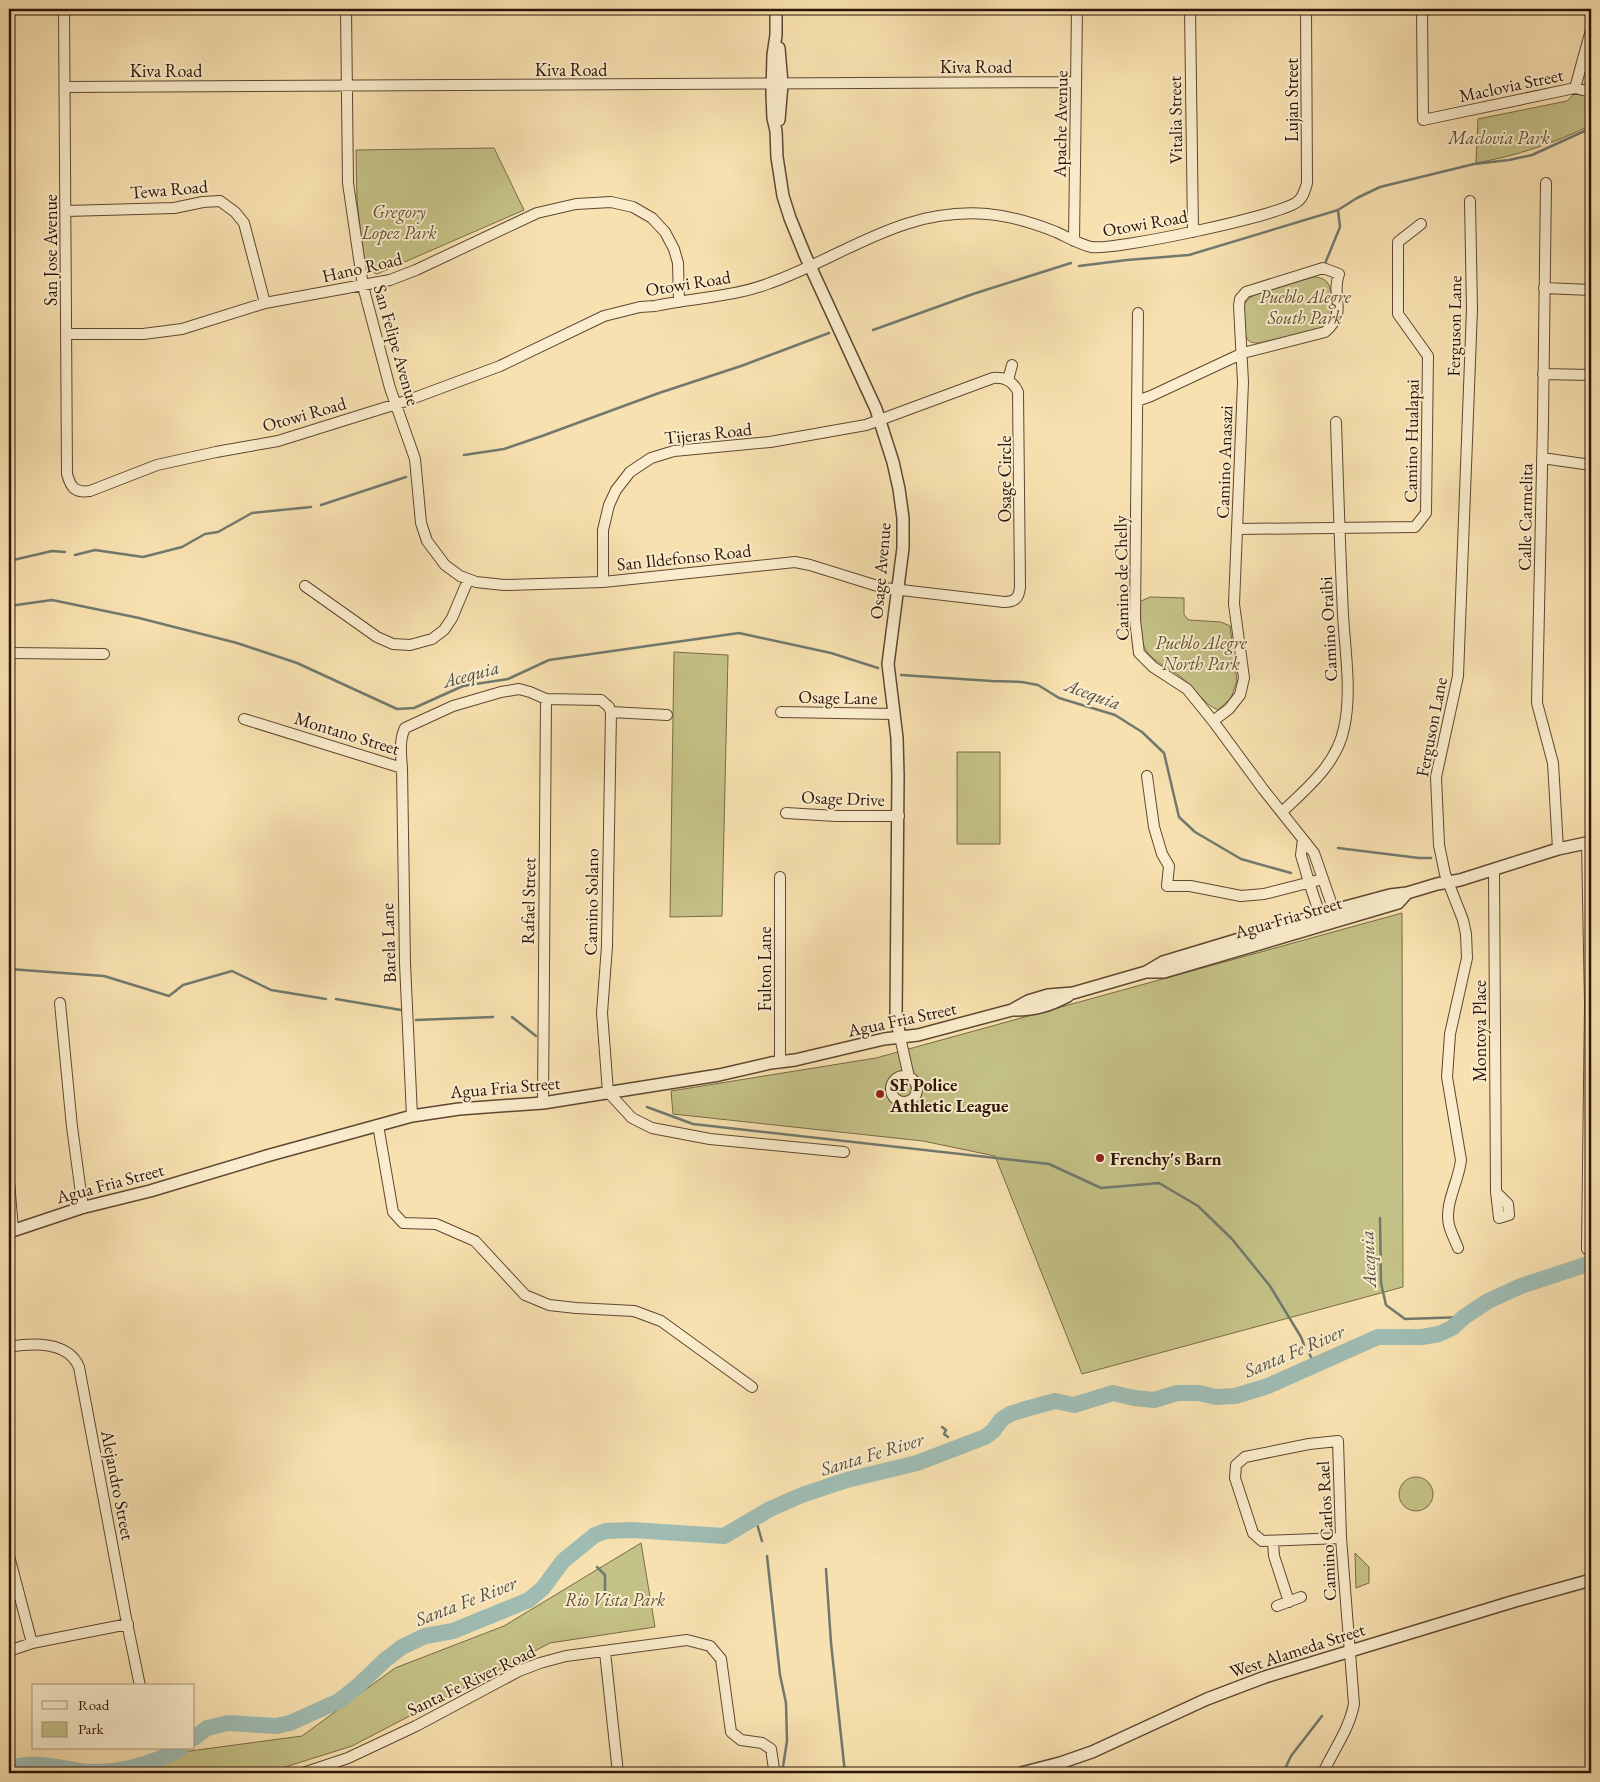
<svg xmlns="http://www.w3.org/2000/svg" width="1600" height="1782" viewBox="0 0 1600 1782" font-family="'EB Garamond',serif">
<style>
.green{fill:#c4c186;stroke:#786a46}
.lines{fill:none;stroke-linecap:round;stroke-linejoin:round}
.stream{stroke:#71796e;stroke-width:2.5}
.river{stroke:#9fbcb3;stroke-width:16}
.minor-casing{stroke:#5f4731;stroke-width:12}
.tertiary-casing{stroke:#5f4731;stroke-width:14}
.minor{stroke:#faeccc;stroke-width:10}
.tertiary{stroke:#faeccc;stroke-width:11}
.poi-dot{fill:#8f2418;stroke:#faeccc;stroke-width:2}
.labels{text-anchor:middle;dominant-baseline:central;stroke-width:4;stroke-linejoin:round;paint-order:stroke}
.street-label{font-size:18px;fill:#2c1407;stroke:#faeccc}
.park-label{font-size:18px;font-style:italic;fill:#615133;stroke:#faeccc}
.poi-label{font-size:18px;font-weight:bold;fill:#2c1407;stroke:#faeccc;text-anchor:start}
.water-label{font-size:19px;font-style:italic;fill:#544f43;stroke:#faeccc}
</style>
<rect width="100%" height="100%" fill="#f8e1b0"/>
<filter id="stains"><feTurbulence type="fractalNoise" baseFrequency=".004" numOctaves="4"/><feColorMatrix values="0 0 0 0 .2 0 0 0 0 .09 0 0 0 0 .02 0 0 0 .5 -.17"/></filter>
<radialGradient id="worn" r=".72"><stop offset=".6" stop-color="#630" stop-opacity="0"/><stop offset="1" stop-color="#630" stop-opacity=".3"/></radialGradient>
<path class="green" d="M1576,92L1591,97V125C1555,143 1516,156 1476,163L1478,119L1567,101Z
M494,148L524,210L377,274L365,269L357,201L356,150Z
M1313,277C1318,277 1323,278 1327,282C1334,290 1333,313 1329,321C1326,325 1323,327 1320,329L1259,343C1255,343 1251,343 1248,340C1243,335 1242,309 1245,303C1248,299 1251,297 1255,295Z
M1150,597L1184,598V615L1189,620L1221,622L1230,626L1237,681L1231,698L1218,710C1203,704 1194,687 1181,677C1170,668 1155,663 1147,652C1138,639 1140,617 1139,602Z
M674,652L728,655L722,916L670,917Z
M957,752H1000V844H957Z
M1402,913L1403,1287L1082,1374L995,1156L923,1141L673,1114L671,1091L876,1058Z
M1591,1301V1341H1588L1587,1303Z
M1399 1494a17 17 0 1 1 34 0a17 17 0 1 1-34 0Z
M641,1543L655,1627L550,1643L352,1746L266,1773H135L190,1751L302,1736L395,1668L504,1626Z
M1355,1553L1369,1567V1583L1356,1588Z"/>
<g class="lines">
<path class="stream" d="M1079,266L1127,260L1189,255L1338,210L1357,198L1380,187L1474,164L1509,160L1532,155L1591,128
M1324,266L1340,227L1338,210
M873,330L973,294L1071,263
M464,455L504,449L542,436L659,393L741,366L829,333
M321,505L406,477
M75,555L95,550L143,557L182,547L205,534L218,532L252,513L311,507
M9,561L52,551L65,552
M9,606L52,600L139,618L237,643L297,663L397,709L414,708L463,686L508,679L549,660L739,633L831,653L878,668
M901,675L992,681L1022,682L1038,685L1059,698L1115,715L1142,732L1164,753L1179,817L1195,832L1241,859L1291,873
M1338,848L1419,858H1431
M9,969L104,976L169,996L183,985L232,971L271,990L326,999
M336,999L401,1010
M512,1017L536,1036
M416,1020L493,1017
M647,1107L693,1124L1049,1164L1101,1188L1159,1183L1198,1206L1232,1239L1270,1286L1301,1337L1304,1345
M1380,1218L1381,1283L1386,1305L1405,1319L1464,1317
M1309,1353L1315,1365
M942,1427L946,1430L944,1434L948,1437
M755,1517L762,1541
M767,1556L780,1675L786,1703L787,1741L782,1773
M597,1567L605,1575V1592
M826,1569L831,1643L845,1773
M1283,1773L1291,1756L1322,1716"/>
<path class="river" d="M194,1738L207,1728L228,1723L276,1726L290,1723L339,1701L359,1685L385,1660L402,1647L425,1636L453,1631L529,1600L543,1588L563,1561L595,1535L606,1531L632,1530L724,1536L770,1509L802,1495L847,1480L917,1463L985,1437L993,1431L1001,1420L1010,1414L1029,1408L1055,1401L1074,1405L1113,1393L1134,1398L1154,1400L1177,1393H1199L1216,1397L1235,1396L1268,1386L1378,1337H1422L1439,1334L1452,1328L1464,1317L1488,1301L1521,1286L1591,1263
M9,1768C34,1761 56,1767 81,1771C115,1775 152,1765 181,1748"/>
<g class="minor-casing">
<path id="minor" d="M64,9L67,474C71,488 75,493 90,491L157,465L216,452L278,441L406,401L500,366L604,316L640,307L655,306C693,298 734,297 770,283C845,256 902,207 987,214C1011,216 1034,223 1056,232C1067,237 1079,244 1091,247C1113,251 1278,216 1297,202C1303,198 1305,190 1307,183L1306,9
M346,9L348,183L363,286L390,388L415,459L421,523L427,541L445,565L460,576L476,582L504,585L603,582L795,562L810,565L884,588L1004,602C1015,602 1019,598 1020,587L1018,392C1013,381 1005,377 993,378L866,425L770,442L674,451L651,458L630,472L616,490L609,505L603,530V582
M1190,9L1193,232
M1422,9L1423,120L1575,88L1591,92
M65,87L1076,82
M1575,88L1591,30
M1546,183L1543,421L1537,703L1553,763L1558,849
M66,211L174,208L203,202L220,201L235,212L244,223L265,303
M1074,241L1077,9
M1544,288L1591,290
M1138,313L1135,620L1139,653L1153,667L1187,689L1213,721L1263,789L1314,853L1334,911L1328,923L1320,915L1309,882L1301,855L1303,839
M66,334H143L182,329L265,303L390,280L416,270L537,213L576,204L611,202L633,207L652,218L665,232L674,249L678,263L679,302
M1543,374L1591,375
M1008,380L1012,365
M1137,401L1151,396L1243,353L1325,332C1349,311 1330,298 1339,274L1323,268L1246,292L1240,299L1239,306L1243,382L1234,604L1244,678L1240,695L1229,709L1213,721
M1542,458L1591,465
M1237,529L1415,527L1426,513L1428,356L1398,314V242L1421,224
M305,586L377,637L393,644L410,645L432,639L444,630L452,618L468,580
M9,653L104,654
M611,712L607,946L602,1013L608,1092L632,1118L652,1128L710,1139L844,1152
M781,712L894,714
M244,719L402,768C401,755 399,740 405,728L453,706L501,692L519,689L530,692L546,699L601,700L609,707L611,712L667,715
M402,768L405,963L412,1116
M1147,776L1154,827L1162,854L1169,866L1167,886H1190L1241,896L1264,894L1323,879
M1282,812C1307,788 1337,764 1344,728C1352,693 1345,650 1343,615C1340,550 1338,486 1336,422
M786,813L836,816H899
M1587,843L1590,1004L1587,1249
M1494,870L1496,1192L1508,1204L1509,1215L1499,1218L1496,1192
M780,877V1062
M60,1003L72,1127L83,1208
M900,1037L909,1077
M891 1089a13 13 0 1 1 26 0a13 13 0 1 1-26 0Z
M543,1103L546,699
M378,1125L393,1212L403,1223L436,1224L475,1241L525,1295L549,1305L576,1308L634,1311L661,1321L752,1387
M9,1181L13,1230
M1458,1248C1455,1240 1451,1233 1449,1225C1444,1204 1459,1181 1461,1160L1447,1077L1450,1034L1467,958L1466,934L1463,920L1445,874L1439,845L1436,777L1458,676L1472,309L1470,201
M9,1347C32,1343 68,1341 79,1367L126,1618L140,1686
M1273,1542L1274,1556L1289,1602
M9,1556L32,1643
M1277,1606L1301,1597
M9,1651L32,1643L128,1624
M605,1652L618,1773
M303,1773L348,1758L416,1726L519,1671L540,1663L566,1656L687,1640L710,1646L721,1659L731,1732L741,1740L762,1743L771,1749L774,1769L772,1773
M1323,1773C1334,1749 1349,1730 1354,1704L1341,1538L1338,1441L1309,1444L1245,1457L1236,1465L1235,1478L1253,1533L1262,1541L1341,1538"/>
</g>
<g class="tertiary-casing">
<path id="tertiary" d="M776,9V35L773,55L772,94L773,118L776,131L777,157L783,196L790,218L805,255L876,409L893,462L899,489L903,518V548L888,664L897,738L898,776L896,1016L900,1037
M779,120L782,84L779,48
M1146,972H1164L1398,903L1407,893
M1014,1010C1035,1010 1049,1006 1068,996
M9,1232L81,1208L150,1191L270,1155L412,1116L459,1109L543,1103L719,1075L771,1063L795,1060L884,1039L918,1035L1012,1010L1028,1001L1048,995L1073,993L1146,972L1163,962L1349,906L1390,895L1407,893L1437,884L1460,880L1558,849L1591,842
M1021,1773L1060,1763L1092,1752L1207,1699L1265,1677L1515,1601L1591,1580"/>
</g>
<use href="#minor" class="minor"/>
<use href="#tertiary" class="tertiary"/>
</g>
<g class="poi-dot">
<circle cx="880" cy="1094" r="5"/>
<circle cx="1100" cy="1158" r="5"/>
</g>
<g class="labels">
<g class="street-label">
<text x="976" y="66">Kiva Road</text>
<text x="571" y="69">Kiva Road</text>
<text x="166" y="70">Kiva Road</text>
<text transform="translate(1511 85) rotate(-12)">Maclovia Street</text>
<text transform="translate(1291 100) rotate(-90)">Lujan Street</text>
<text transform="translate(1175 120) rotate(-91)">Vitalia Street</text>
<text transform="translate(1060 124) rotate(-89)">Apache Avenue</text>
<text transform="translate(169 189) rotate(-5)">Tewa Road</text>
<text transform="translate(1145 223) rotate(-10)">Otowi Road</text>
<text transform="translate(50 250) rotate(-90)">San Jose Avenue</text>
<text transform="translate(362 267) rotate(-13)">Hano Road</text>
<text transform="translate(688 283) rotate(-9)">Otowi Road</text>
<text transform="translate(1454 326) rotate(-89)">Ferguson Lane</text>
<text transform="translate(397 345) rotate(74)">San Felipe Avenue</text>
<text transform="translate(304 414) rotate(-16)">Otowi Road</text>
<text transform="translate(708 433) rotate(-6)">Tijeras Road</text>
<text transform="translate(1411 441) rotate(-89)">Camino Hualapai</text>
<text transform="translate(1224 462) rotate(-88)">Camino Anasazi</text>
<text transform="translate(1004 479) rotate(-90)">Osage Circle</text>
<text transform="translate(1525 517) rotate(-89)">Calle Carmelita</text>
<text transform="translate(684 557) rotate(-6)">San Ildefonso Road</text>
<text transform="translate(880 571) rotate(-85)">Osage Avenue</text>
<text transform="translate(1121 578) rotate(-91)">Camino de Chelly</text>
<text transform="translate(1328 629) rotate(-93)">Camino Oraibi</text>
<text transform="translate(838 697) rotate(1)">Osage Lane</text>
<text transform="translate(1431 727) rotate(-79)">Ferguson Lane</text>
<text transform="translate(347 733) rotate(17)">Montano Street</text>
<text transform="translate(843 798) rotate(2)">Osage Drive</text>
<text transform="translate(528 901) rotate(-89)">Rafael Street</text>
<text transform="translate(591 902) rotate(-89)">Camino Solano</text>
<text transform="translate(1288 917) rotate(-16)">Agua Fria Street</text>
<text transform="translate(388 943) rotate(-92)">Barela Lane</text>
<text transform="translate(764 969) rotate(-90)">Fulton Lane</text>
<text transform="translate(902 1019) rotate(-12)">Agua Fria Street</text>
<text transform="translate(1479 1031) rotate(-90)">Montoya Place</text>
<text transform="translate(505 1087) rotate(-5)">Agua Fria Street</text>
<text transform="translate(110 1183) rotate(-15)">Agua Fria Street</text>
<text transform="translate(118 1485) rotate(79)">Alejandro Street</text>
<text transform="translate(1326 1531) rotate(-93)">Camino Carlos Rael</text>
<text transform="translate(1297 1650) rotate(-18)">West Alameda Street</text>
<text transform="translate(471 1680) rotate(-26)">Santa Fe River Road</text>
</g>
<g class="park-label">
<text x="1499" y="137">Maclovia Park</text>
<text x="399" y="211">Gregory<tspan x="399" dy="21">Lopez Park</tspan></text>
<text x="1305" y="296">Pueblo Alegre<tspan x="1305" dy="21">South Park</tspan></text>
<text x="1201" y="642">Pueblo Alegre<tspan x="1201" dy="21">North Park</tspan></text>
<text x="615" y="1599">Rio Vista Park</text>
</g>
<g class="poi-label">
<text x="890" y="1084">SF Police<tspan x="890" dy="21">Athletic League</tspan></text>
<text x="1110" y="1158">Frenchy's Barn</text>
</g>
<g class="water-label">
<text transform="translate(471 674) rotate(-15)">Acequia</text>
<text transform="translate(1093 694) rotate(20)">Acequia</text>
<text transform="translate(1368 1259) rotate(-93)">Acequia</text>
<text transform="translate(1294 1351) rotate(-23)">Santa Fe River</text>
<text transform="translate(872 1454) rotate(-17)">Santa Fe River</text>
<text transform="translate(466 1601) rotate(-21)">Santa Fe River</text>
</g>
</g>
<rect width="1600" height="1782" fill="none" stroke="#f8e1b0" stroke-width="30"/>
<rect x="10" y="10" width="1580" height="1762" fill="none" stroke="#2c1407" stroke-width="2.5"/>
<rect x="15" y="15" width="1570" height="1752" fill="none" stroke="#2c1407"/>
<rect x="32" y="1684" width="162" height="65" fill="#faeccc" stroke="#a8967d"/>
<rect x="42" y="1701" width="25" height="8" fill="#faeccc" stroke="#a8967d"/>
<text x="78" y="1710" font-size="15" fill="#2c1407">Road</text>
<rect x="42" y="1722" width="25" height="15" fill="#c4c186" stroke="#a8967d"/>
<text x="78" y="1734" font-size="15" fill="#2c1407">Park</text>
<rect width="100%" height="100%" filter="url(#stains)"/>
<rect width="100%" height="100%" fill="url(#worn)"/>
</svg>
